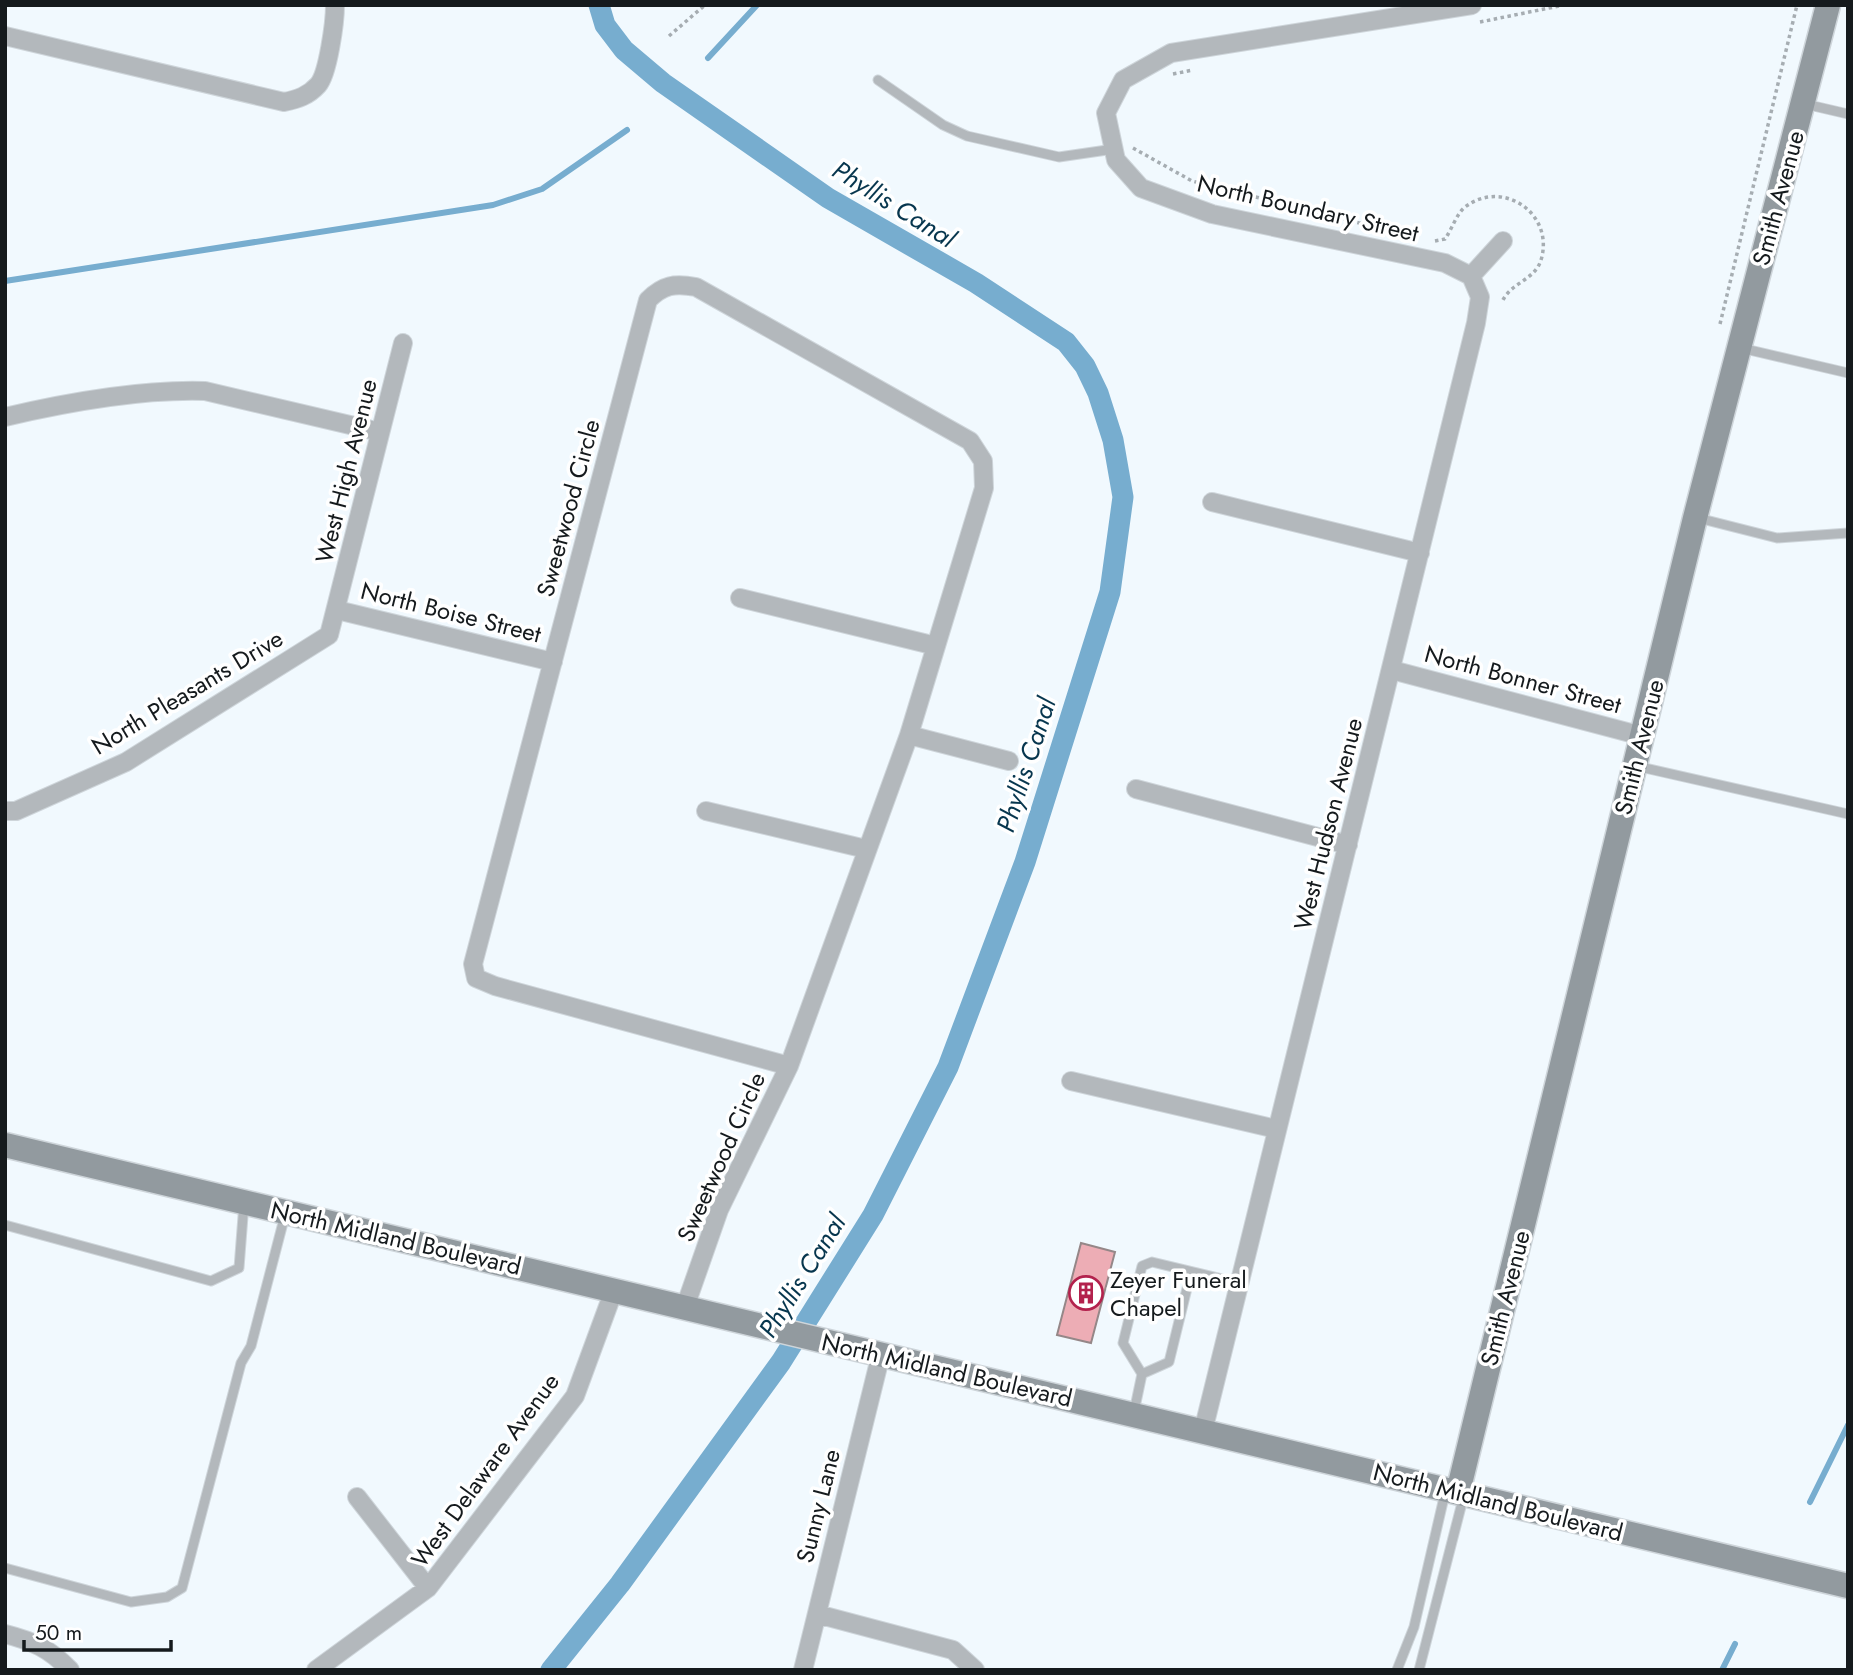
<svg xmlns="http://www.w3.org/2000/svg" width="1853" height="1675" viewBox="0 0 1853 1675" font-family="Jost,sans-serif">
<style>
.lines{fill:none;stroke-linecap:round;stroke-linejoin:round}
.stream{stroke:#77adcf;stroke-width:6}
.canal{stroke:#77adcf;stroke-width:21}
.building{fill:#edadb5;stroke:#958788;stroke-width:2}
.lane-casing{stroke:#ced5da;stroke-width:11}
.street-casing{stroke:#ced5da;stroke-width:20}
.secondary-casing{stroke:#ced5da;stroke-width:27}
.path{stroke:#a6adb2;stroke-width:3.5;stroke-dasharray:3.5 3.5;stroke-linecap:butt}
.lane{stroke:#b3b8bc;stroke-width:9}
.street{stroke:#b3b8bc;stroke-width:18}
.secondary{stroke:#929a9f;stroke-width:24}
.labels{text-anchor:middle;dominant-baseline:central;stroke-width:7;stroke-linejoin:round;paint-order:stroke}
.street-label{font-size:24px;fill:#151a1d;stroke:#fff}
.poi-label{font-size:24px;fill:#151a1d;stroke:#fff;text-anchor:start}
.water-label{font-size:26px;font-style:italic;fill:#07364e;stroke:#fff}
</style>
<rect width="100%" height="100%" fill="#f1f9fe"/>
<g class="lines">
<path class="stream" d="M708,58L757,5
M5,281L493,205L542,189L627,130
M1810,1502L1848,1425
M1722,1670L1735,1644"/>
<path class="canal" d="M551,1670L620,1584L781,1362L873,1215L948,1067L1025,862L1110,592L1123,497L1113,440L1098,393L1085,366L1066,342L976,283L828,198L663,83L624,50L605,25L599,5"/>
</g>
<path class="building" d="M1081,1243L1115,1252L1091,1343L1057,1335Z"/>
<g class="lines">
<g class="lane-casing">
<path id="lane" d="M878,80L943,125L967,136L1059,157L1114,149
M1805,104L1848,114
M1741,348L1848,373
M1698,518L1777,538L1848,533
M1636,766L1848,814
M5,1225L211,1281L239,1268L244,1203
M1142,1374L1169,1362L1191,1272
M1134,1412L1142,1374L1123,1343L1142,1266L1152,1262L1239,1283
M5,1568L131,1602L167,1597L182,1588L241,1363L251,1346L285,1215
M1397,1670L1414,1627L1445,1493
M1419,1670L1464,1495"/>
</g>
<g class="street-casing">
<path id="street" d="M5,36L284,102C298,99 308,96 318,85C328,74 335,22 335,5
M1471,276L1445,263L1212,214L1141,188L1116,160L1106,113L1123,80L1171,53L1472,5
M1471,276L1503,241
M5,417C69,402 140,389 205,391L380,432
M1212,502L1420,553
M740,598L936,646
M337,610L553,662
M1392,670L1642,736
M909,735L1009,761
M1136,789L1348,845
M5,811H16L126,762L329,635L403,343
M706,811L866,849
M1071,1081L1276,1129
M685,1307L719,1210L789,1066L909,735L984,488L983,461L970,441L696,287C674,283 663,285 648,300L473,964L476,978L495,986L789,1066
M1203,1431L1476,323L1480,297L1471,276
M357,1497L428,1588
M817,1614L953,1650L975,1670
M5,1634C33,1641 50,1649 70,1670
M316,1670L428,1588L575,1396L614,1290
M803,1670L881,1354"/>
</g>
<g class="secondary-casing">
<path id="secondary" d="M5,1145L1848,1586
M1458,1492L1695,518L1828,5"/>
</g>
<path class="path" d="M1480,22L1564,5
M669,36L705,5
M1173,74L1193,70
M1133,148L1192,181L1379,228
M1435,241L1445,239C1452,229 1457,213 1465,207C1503,178 1555,214 1541,260C1535,280 1510,283 1502,302
M1720,324L1797,5"/>
<use href="#lane" class="lane"/>
<use href="#street" class="street"/>
<use href="#secondary" class="secondary"/>
</g>
<defs>
<g id="building-ring" transform="scale(1.75)"><circle r="9.5" fill="#fff" stroke="#b3224d" stroke-width="1.5"/><path d="M-4-6H4V6H1V3H-1V6H-4ZM-2.5-4.3h1.7v1.8h-1.7ZM.8-4.3h1.7v1.8H.8ZM-2.5-1h1.7V.8h-1.7ZM.8-1h1.7V.8H.8Z" fill="#b3224d"/></g>
</defs>
<g fill-rule="evenodd">
<use href="#building-ring" x="1086" y="1293"/>
</g>
<g class="labels">
<g class="street-label">
<text transform="translate(1778 198) rotate(-75)">Smith Avenue</text>
<text transform="translate(1308 208) rotate(13)">North Boundary Street</text>
<text transform="translate(346 471) rotate(-76)">West High Avenue</text>
<text transform="translate(568 508) rotate(-75)">Sweetwood Circle</text>
<text transform="translate(451 612) rotate(14)">North Boise Street</text>
<text transform="translate(1523 679) rotate(15)">North Bonner Street</text>
<text transform="translate(187 692) rotate(-31)">North Pleasants Drive</text>
<text transform="translate(1639 747) rotate(-76)">Smith Avenue</text>
<text transform="translate(1328 824) rotate(-76)">West Hudson Avenue</text>
<text transform="translate(721 1157) rotate(-66)">Sweetwood Circle</text>
<text transform="translate(396 1238) rotate(13)">North Midland Boulevard</text>
<text transform="translate(1505 1298) rotate(-76)">Smith Avenue</text>
<text transform="translate(947 1370) rotate(13)">North Midland Boulevard</text>
<text transform="translate(485 1470) rotate(-54)">West Delaware Avenue</text>
<text transform="translate(1498 1502) rotate(14)">North Midland Boulevard</text>
<text transform="translate(818 1506) rotate(-76)">Sunny Lane</text>
</g>
<g class="poi-label">
<text x="1110" y="1279">Zeyer Funeral<tspan x="1110" dy="28">Chapel</tspan></text>
</g>
<g class="water-label">
<text transform="translate(894 204) rotate(32)">Phyllis Canal</text>
<text transform="translate(1026 765) rotate(-72)">Phyllis Canal</text>
<text transform="translate(802 1276) rotate(-58)">Phyllis Canal</text>
</g>
</g>
<rect width="1853" height="1675" fill="none" stroke="#151a1d" stroke-width="14"/>
<path d="M24 1640v10h147v-10" fill="none" stroke="#151a1d" stroke-width="3.5"/>
<text x="35" y="1640" font-size="21" fill="#151a1d" stroke="#ffffff" stroke-width="5" paint-order="stroke">50 m</text>
</svg>
